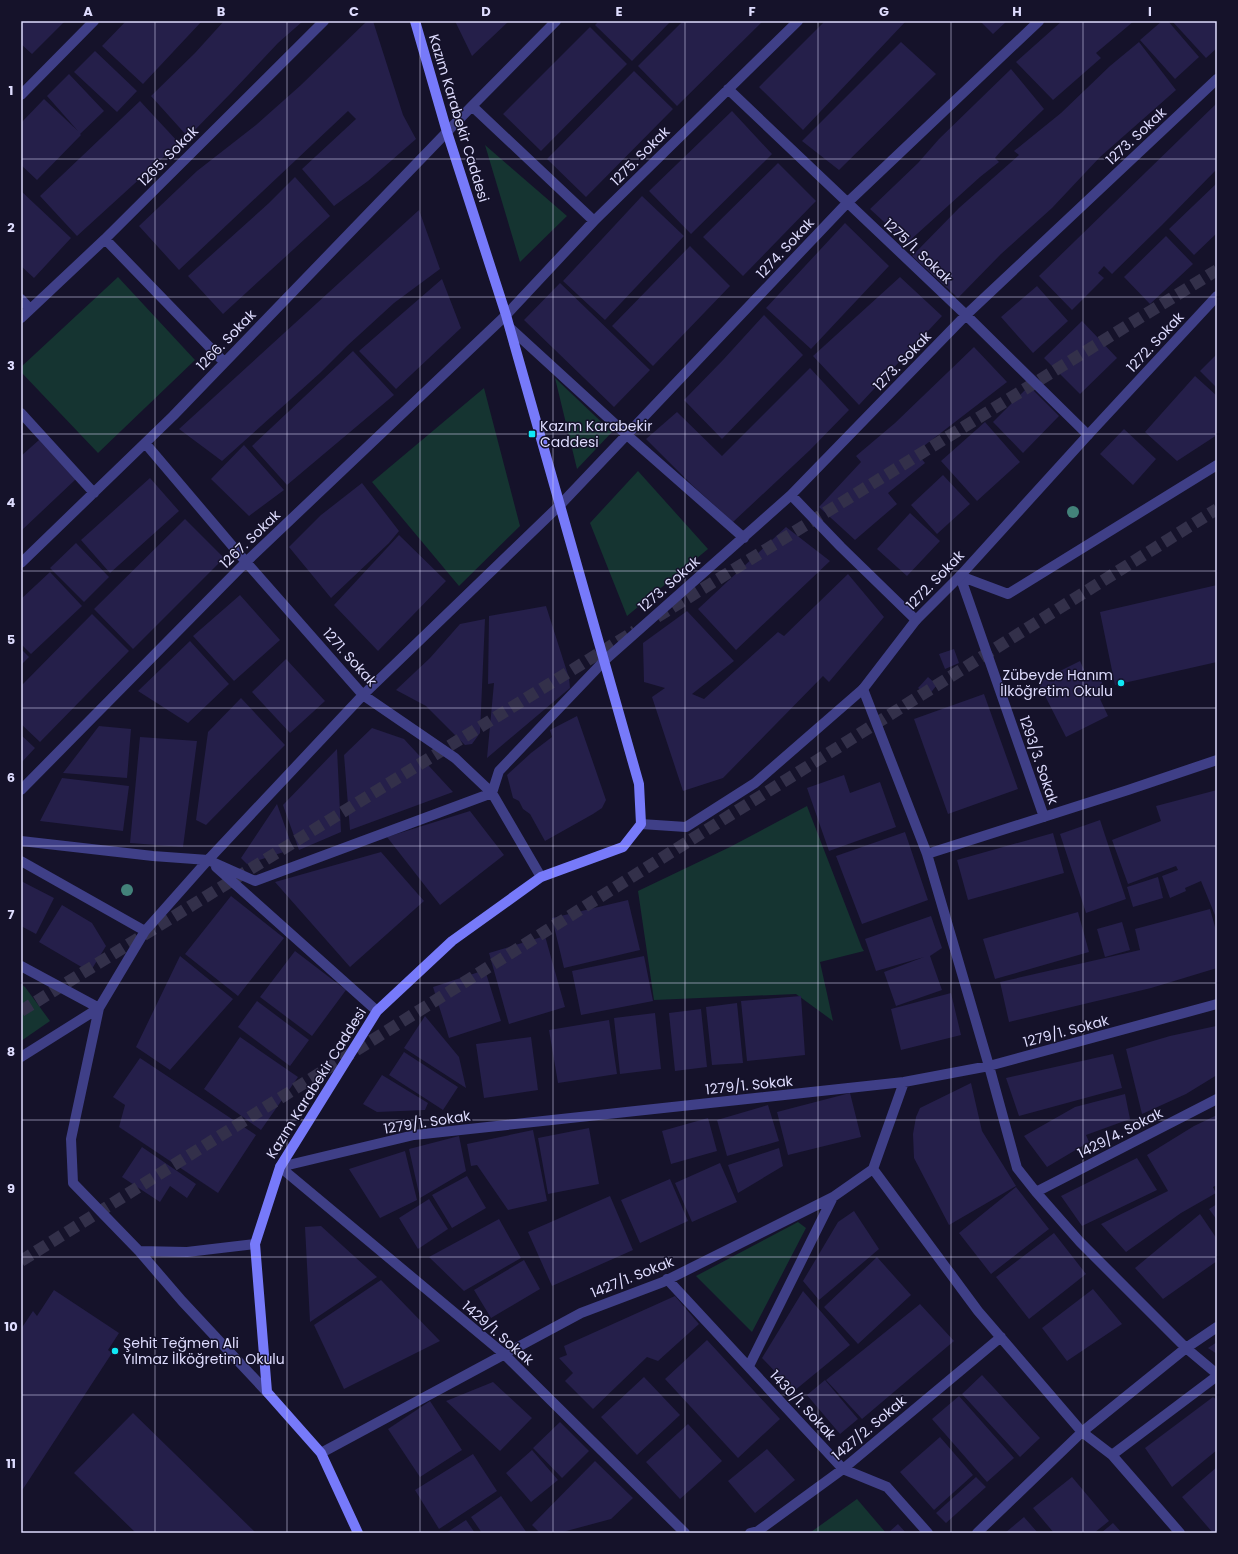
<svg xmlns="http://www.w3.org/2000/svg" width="1238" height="1554" viewBox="0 0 1238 1554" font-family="Poppins,sans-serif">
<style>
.green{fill:#153431}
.building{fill:#251f4a}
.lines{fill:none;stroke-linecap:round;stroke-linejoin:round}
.motorway-tunnel{stroke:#33304a;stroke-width:12;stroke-dasharray:12 6;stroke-linecap:butt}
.minor{stroke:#3f3f87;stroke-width:10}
.tertiary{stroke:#3f3f87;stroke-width:10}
.secondary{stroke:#777afa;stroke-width:10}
.tree{fill:#43827a}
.grid{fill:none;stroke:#dedcfe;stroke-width:1;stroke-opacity:0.55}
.poi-dot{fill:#10e9f6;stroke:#15122a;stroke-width:1.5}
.labels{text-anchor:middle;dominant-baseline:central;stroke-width:3;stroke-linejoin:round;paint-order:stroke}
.street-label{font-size:14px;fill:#dedcfe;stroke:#15122a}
.poi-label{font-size:14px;fill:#dedcfe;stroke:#15122a;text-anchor:start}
.neatline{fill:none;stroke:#dedcfe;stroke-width:1.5}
.grid-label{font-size:13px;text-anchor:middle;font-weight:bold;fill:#dedcfe}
</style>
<rect width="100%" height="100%" fill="#15122a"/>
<path class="green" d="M485,145L567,216L520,262Z
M118,277L195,360L98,453L21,372V367Z
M555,378L612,432L577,469Z
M484,388L520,526L459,586L372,482Z
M638,471L708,549L627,616L590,523Z
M807,806L862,948L864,951L820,962L833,1021L796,994L654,1000L638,891L730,847Z
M21,984L25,987L50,1021L21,1041Z
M798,1222L806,1228L752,1332L696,1276Z
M857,1499L886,1533H808L811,1532Z"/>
<path class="building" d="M21,21H65L32,54L21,44Z
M126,21H202L143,84L102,46Z
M224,21H303L278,43L231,93L188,137L151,96L195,53Z
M367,21H373L403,115L416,139L368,181L334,206L302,169L356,119L348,111L179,270L139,226L197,171L256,125L301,85Z
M455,21H509L472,56Z
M599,21H671L632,61L595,25Z
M683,21H763L677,106L638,66Z
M825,21H906L803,130L759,87Z
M980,21H1007L993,34Z
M1062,21H1134L1096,53L1101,58L1053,100L1016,62Z
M1162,21H1168L1199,57L1175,79L1140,40Z
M1172,21H1217V48L1206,58Z
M590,27L627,64L541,151L503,114Z
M901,42L936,74L839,170L802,141Z
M1139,42L1176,90L1100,157L1052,208L1001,254L958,298L912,256L959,208L1019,155L1014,151L1061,113L1110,66Z
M95,51L137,91L117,112L74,72Z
M1011,69L1044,109L1001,151L995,158L999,162L980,177L907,243L870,209L918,163L939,139Z
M634,71L673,109L586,197L547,159Z
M69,74L104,111L80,134L81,135L37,180L21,165V123L44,99L78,131L47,96Z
M140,101L179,143L77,236L40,196Z
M1217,103V169L1162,225L1112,274L1104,266L1098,273L1104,278L1072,310L1039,276Z
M732,111L772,154L691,234L649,191Z
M778,163L816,201L743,276L703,237Z
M295,177L330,216L223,314L188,276L269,203Z
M1217,183V233L1194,255L1169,229Z
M21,191L71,238L34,278L21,266Z
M642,196L684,236L605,320L563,281Z
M419,210L440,269L394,303L347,346L320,373L222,461L179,429Z
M845,223L889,266L811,349L766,308Z
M1166,236L1193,264L1150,304L1124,277Z
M690,246L730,286L653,366L612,326Z
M900,277L942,316L859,405L813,356Z
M442,279L461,328L396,389L359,351Z
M560,283L650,370L614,407L524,320Z
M1037,286L1068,321L1033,353L1001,317Z
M764,315L803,355L722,439L684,400L723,360Z
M1082,321L1117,358L1080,394L1044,358Z
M974,347L1007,382L916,452L925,463L888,493L897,504L855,540L819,507L861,462L856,456L895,423Z
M353,351L394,395L287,485L252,446Z
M1217,354V388L1200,371Z
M810,368L849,410L810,450L733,522L692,485L646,439L677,412L722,456Z
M1195,376L1217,396V435L1177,461L1145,432Z
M1029,386L1059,416L1023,453L993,422Z
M985,422L1020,462L977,501L941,461Z
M1124,429L1156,459L1133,485L1100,454Z
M39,440L76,479L22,530L21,456Z
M244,445L284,490L249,516L211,479Z
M943,475L970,504L937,534L911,505Z
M150,478L179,511L110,573L81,540Z
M362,483L399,531L389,543L331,598L289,547L321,515Z
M910,513L940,541L907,576L877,549Z
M185,519L224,558L133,649L94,609Z
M786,527L830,561L736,650L698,609Z
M399,535L446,581L378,651L334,605Z
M76,543L109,577L84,602L50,568Z
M50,572L82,606L31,654L21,644V599Z
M848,574L884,617L829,682L823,676L723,778L683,791L652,697L665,688L644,682L643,643L687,611L734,661L692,694L704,699L778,632L784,636Z
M1217,585V662L1115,685L1100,612Z
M240,595L280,640L234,681L193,636Z
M546,606L569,678L570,688L487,758L494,683L488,684L489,616Z
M92,614L129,651L40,742L21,724V686Z
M485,619L480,733L472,744L465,745L426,706L396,690L430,658L460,624Z
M190,641L229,684L188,723L138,691Z
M21,649L29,657L21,665Z
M954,649L959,663L945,669L939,654Z
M286,659L325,701L290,733L252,692Z
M1080,661L1086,674L1096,670L1108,695L1100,699L1108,716L1066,737L1038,682Z
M928,677L937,685L928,696L918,688Z
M984,694L1018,789L948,814L914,719Z
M241,698L285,745L206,825L196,820L208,732Z
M577,716L606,800L602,808L593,814L545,841L530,814L523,809L519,801L513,798L507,775L531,753L552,737L550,730Z
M99,726L131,729L127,778L63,773Z
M372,728L404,739L453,792L350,830L344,755Z
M21,735L35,748L21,763Z
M140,737L197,741L183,847L130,843Z
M337,749L341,832L299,850L283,805Z
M844,775L850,793L880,782L896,827L829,851L807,788Z
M62,778L129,786L123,831L40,821Z
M1217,790V920L1201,881L1185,888L1186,891L1170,898L1162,876L1178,870L1176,866L1128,884L1112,840L1161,821L1156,806Z
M277,804L293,849L247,864L241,858Z
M470,811L504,855L440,905L387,837Z
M1100,820L1126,899L1086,913L1060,834Z
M905,832L928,900L862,924L836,856Z
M1053,833L1064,873L968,900L957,860Z
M381,852L424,901L350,967L275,882Z
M1158,877L1163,898L1133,907L1127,887Z
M21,881L54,898L36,934L21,926Z
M231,896L284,938L238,996L185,954Z
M628,900L640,950L564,968L552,918Z
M62,905L92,923L106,946L90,972L39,942Z
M1210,909L1217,934V968L1151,988L1009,1022L1000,982L1140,950L1135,929Z
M1078,912L1089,952L995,979L983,939Z
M931,916L942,948L930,956L942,990L896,1006L884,972L924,957L876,971L865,939Z
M1122,922L1130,950L1105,957L1097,929Z
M545,936L565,1007L509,1024L489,953Z
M295,951L346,990L312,1036L260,997Z
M180,956L233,999L170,1070L136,1047Z
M644,956L653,1001L581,1015L572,971Z
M485,970L501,1021L449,1038L433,987Z
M951,993L961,1035L901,1050L891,1009Z
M801,996L805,1055L747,1061L741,1001Z
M257,1001L309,1040L290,1066L238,1027Z
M737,1003L743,1063L712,1065L706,1007Z
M701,1009L707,1067L675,1071L669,1013Z
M655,1013L661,1069L620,1074L614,1018Z
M425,1016L459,1057L466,1088L404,1048Z
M609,1020L617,1074L558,1083L549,1030Z
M1216,1026L1217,1029V1075L1186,1094L1142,1114L1126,1049L1170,1036Z
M240,1037L298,1077L261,1130L204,1089Z
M531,1037L538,1090L484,1098L476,1044Z
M404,1052L458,1087L443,1110L389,1075Z
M1113,1054L1122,1088L1019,1116L1006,1078Z
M140,1058L256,1135L218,1193L119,1127L125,1105L113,1097Z
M382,1075L428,1103L425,1110L377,1112L363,1104Z
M971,1083L982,1131L1016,1186L949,1225L914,1158L913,1134L916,1117L920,1108Z
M850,1093L861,1137L788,1155L777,1112Z
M1125,1094L1130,1119L1086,1135L1089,1142L1047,1167L1024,1136L1075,1107Z
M768,1105L779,1141L727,1156L717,1120Z
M1217,1115V1185L1213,1187L1216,1193L1181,1213L1126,1252L1101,1224L1168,1191L1147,1155L1194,1126Z
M708,1118L717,1151L671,1164L662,1131Z
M589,1128L599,1184L548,1194L538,1138Z
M533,1130L547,1201L508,1210L477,1165L471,1166L467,1144Z
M459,1136L466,1171L420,1198L409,1149Z
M142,1147L196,1184L187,1198L170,1186L160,1202L122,1177Z
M779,1148L783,1166L738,1193L728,1165Z
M405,1151L417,1200L380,1218L349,1169Z
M1137,1158L1157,1190L1082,1226L1061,1196Z
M720,1163L737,1202L692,1222L675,1183Z
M467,1176L486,1208L452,1228L432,1195Z
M670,1179L688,1221L640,1243L621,1200Z
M1016,1187L1049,1229L991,1274L959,1233Z
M610,1196L633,1250L552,1286L528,1232Z
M429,1199L448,1229L418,1249L399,1218Z
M1217,1204V1220L1209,1209Z
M854,1211L879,1249L819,1300L803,1281L838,1222Z
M1200,1214L1217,1239V1261L1163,1299L1135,1268Z
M499,1219L521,1258L464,1291L429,1257Z
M321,1226L377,1277L310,1322L305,1227Z
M1054,1233L1086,1274L1029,1319L996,1277Z
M877,1257L911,1295L858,1344L824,1307Z
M524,1260L540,1289L491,1318L474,1290Z
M381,1280L440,1341L344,1389L314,1325Z
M1093,1289L1122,1324L1067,1361L1042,1328Z
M54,1290L119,1333L108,1350L112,1353L23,1489L21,1488V1329L33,1311L37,1316Z
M803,1291L850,1345L794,1391L762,1358Z
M675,1296L699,1324L658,1361L647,1357L593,1409L565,1381L573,1373L559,1358L567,1355L564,1346Z
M920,1304L954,1341L862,1419L826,1380Z
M707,1340L780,1419L738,1458L665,1379Z
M1217,1342V1354L1208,1348Z
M982,1375L1040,1438L1020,1457L962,1394Z
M644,1377L680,1415L637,1455L601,1417Z
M825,1380L858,1419L840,1434L807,1395Z
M493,1382L532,1418L500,1451L446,1401Z
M959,1396L1014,1458L987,1482L932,1419Z
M1213,1397L1217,1400V1450L1172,1487L1145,1448Z
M430,1401L462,1450L420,1477L388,1429Z
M133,1413L256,1533H136L74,1473Z
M560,1422L589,1451L562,1478L533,1448Z
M688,1424L722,1461L680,1499L646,1462Z
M940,1437L973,1475L934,1510L900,1472Z
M767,1449L795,1480L755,1513L728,1481Z
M532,1450L558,1480L531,1502L506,1473Z
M473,1454L497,1491L439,1529L415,1490Z
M595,1461L633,1498L611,1519L559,1533H540L532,1525Z
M1217,1467V1533H1213L1182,1497Z
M976,1477L986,1487L946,1523L936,1513Z
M1072,1477L1109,1521L1094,1533H1054L1033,1508Z
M501,1496L527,1533H482L471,1517Z
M1024,1517L1038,1533H1005Z
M466,1520L475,1533H446Z
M1113,1523L1122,1533H1101Z
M898,1524L906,1533L889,1532Z"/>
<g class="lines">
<path class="motorway-tunnel" d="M657,617L1217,270
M21,1011L635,631
M21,1261L1217,509"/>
<path class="minor" d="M728,89L966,315L1088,435
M21,95L94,21
M472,106L594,221
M105,239L224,362
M21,299L30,309
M21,318L105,239L324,21
M510,328L627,435L744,538
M21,413L94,493
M145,443L246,562L363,695L455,758L492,793L541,877
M791,495L841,547L916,620
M21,563L173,416L472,106L556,21
M960,576L1008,594L1217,465
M960,576L1044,817
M863,689L927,854L989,1066L1017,1168L1036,1192L1080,1242L1186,1348L1217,1374
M21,790L246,562L506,315L594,221L798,21
M21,841L153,856L208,860L255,881L492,793L499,771L605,660L791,495L966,315L1217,79
M927,854L1128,790L1217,760
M21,861L145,931
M216,867L377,1011
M21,966L99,1008L71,1139L73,1183L139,1251L187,1252L255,1244
M21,1057L99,1008L145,931L208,860L363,695L561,504L847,203L1039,21
M280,1167L414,1135L904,1082L989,1066L1217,1004
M280,1167L504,1354L685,1533
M873,1169L978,1311L1082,1432L1112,1455L1180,1533
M1036,1192L1217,1099
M139,1251L182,1301L267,1392
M667,1279L843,1469L887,1487L928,1533
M749,1366L833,1197
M321,1453L581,1313L663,1282L833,1197L873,1169L904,1082
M1112,1455L1217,1376
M750,1533L758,1531L843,1469L1001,1337
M977,1533L1082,1432L1186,1348L1217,1327"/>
<path class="tertiary" d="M641,824L686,827L755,783L863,689L916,620L960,576L1088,435L1217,296"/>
<path class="secondary" d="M358,1533L321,1453L267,1392L255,1244L280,1167L377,1011L452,941L541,877L623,847L641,824L639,784L506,315L447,132L415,21"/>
</g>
<g class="tree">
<circle cx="1073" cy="512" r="6"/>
<circle cx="127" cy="890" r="6"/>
</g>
<path class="grid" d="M155,21V1533M287,21V1533M420,21V1533M553,21V1533M685,21V1533M818,21V1533M951,21V1533M1083,21V1533M21,159H1217M21,297H1217M21,434H1217M21,571H1217M21,708H1217M21,846H1217M21,983H1217M21,1120H1217M21,1257H1217M21,1395H1217"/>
<g class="poi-dot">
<rect x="528" y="430" width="8" height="8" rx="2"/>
<circle cx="1121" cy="683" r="4"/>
<circle cx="115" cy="1351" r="4"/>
</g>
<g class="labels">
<g class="street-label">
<text transform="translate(459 118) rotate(73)">Kazım Karabekir Caddesi</text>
<text transform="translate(1136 136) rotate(-43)">1273. Sokak</text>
<text transform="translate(168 156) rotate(-45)">1265. Sokak</text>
<text transform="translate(640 156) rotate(-45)">1275. Sokak</text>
<text transform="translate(785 248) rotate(-47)">1274. Sokak</text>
<text transform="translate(918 251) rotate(43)">1275/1. Sokak</text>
<text transform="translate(226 340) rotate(-46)">1266. Sokak</text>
<text transform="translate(1155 342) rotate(-47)">1272. Sokak</text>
<text transform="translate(902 361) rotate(-46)">1273. Sokak</text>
<text transform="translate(250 539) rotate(-44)">1267. Sokak</text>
<text transform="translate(935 580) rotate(-46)">1272. Sokak</text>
<text transform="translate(669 584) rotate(-41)">1273. Sokak</text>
<text transform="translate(350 657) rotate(48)">1271. Sokak</text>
<text transform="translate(1039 760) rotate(71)">1293/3. Sokak</text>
<text transform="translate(1066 1031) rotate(-15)">1279/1. Sokak</text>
<text transform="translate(316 1083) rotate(-58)">Kazım Karabekir Caddesi</text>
<text transform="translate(749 1085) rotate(-6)">1279/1. Sokak</text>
<text transform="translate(427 1122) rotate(-9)">1279/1. Sokak</text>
<text transform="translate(1120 1133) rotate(-27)">1429/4. Sokak</text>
<text transform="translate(632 1277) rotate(-22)">1427/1. Sokak</text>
<text transform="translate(498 1333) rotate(41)">1429/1. Sokak</text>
<text transform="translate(803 1405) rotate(47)">1430/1. Sokak</text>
<text transform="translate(869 1428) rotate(-40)">1427/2. Sokak</text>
</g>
<g class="poi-label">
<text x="540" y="426">Kazım Karabekir<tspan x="540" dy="16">Caddesi</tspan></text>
<text x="1113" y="675" text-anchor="end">Zübeyde Hanım<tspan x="1113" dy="16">İlköğretim Okulu</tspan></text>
<text x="123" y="1343">Şehit Teğmen Ali<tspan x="123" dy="16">Yılmaz İlköğretim Okulu</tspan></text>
</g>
</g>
<rect width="1238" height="1554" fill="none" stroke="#15122a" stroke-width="44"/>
<rect x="22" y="22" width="1194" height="1510" class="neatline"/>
<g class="grid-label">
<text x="88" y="16">A</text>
<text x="221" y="16">B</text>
<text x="354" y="16">C</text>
<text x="486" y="16">D</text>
<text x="619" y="16">E</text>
<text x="752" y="16">F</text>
<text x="884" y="16">G</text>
<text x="1017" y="16">H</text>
<text x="1150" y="16">I</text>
<text x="11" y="95">1</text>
<text x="11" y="232">2</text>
<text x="11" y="370">3</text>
<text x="11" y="507">4</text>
<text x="11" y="644">5</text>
<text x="11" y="782">6</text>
<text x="11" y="919">7</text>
<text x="11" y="1056">8</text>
<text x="11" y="1193">9</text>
<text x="11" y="1331">10</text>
<text x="11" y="1468">11</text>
</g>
</svg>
